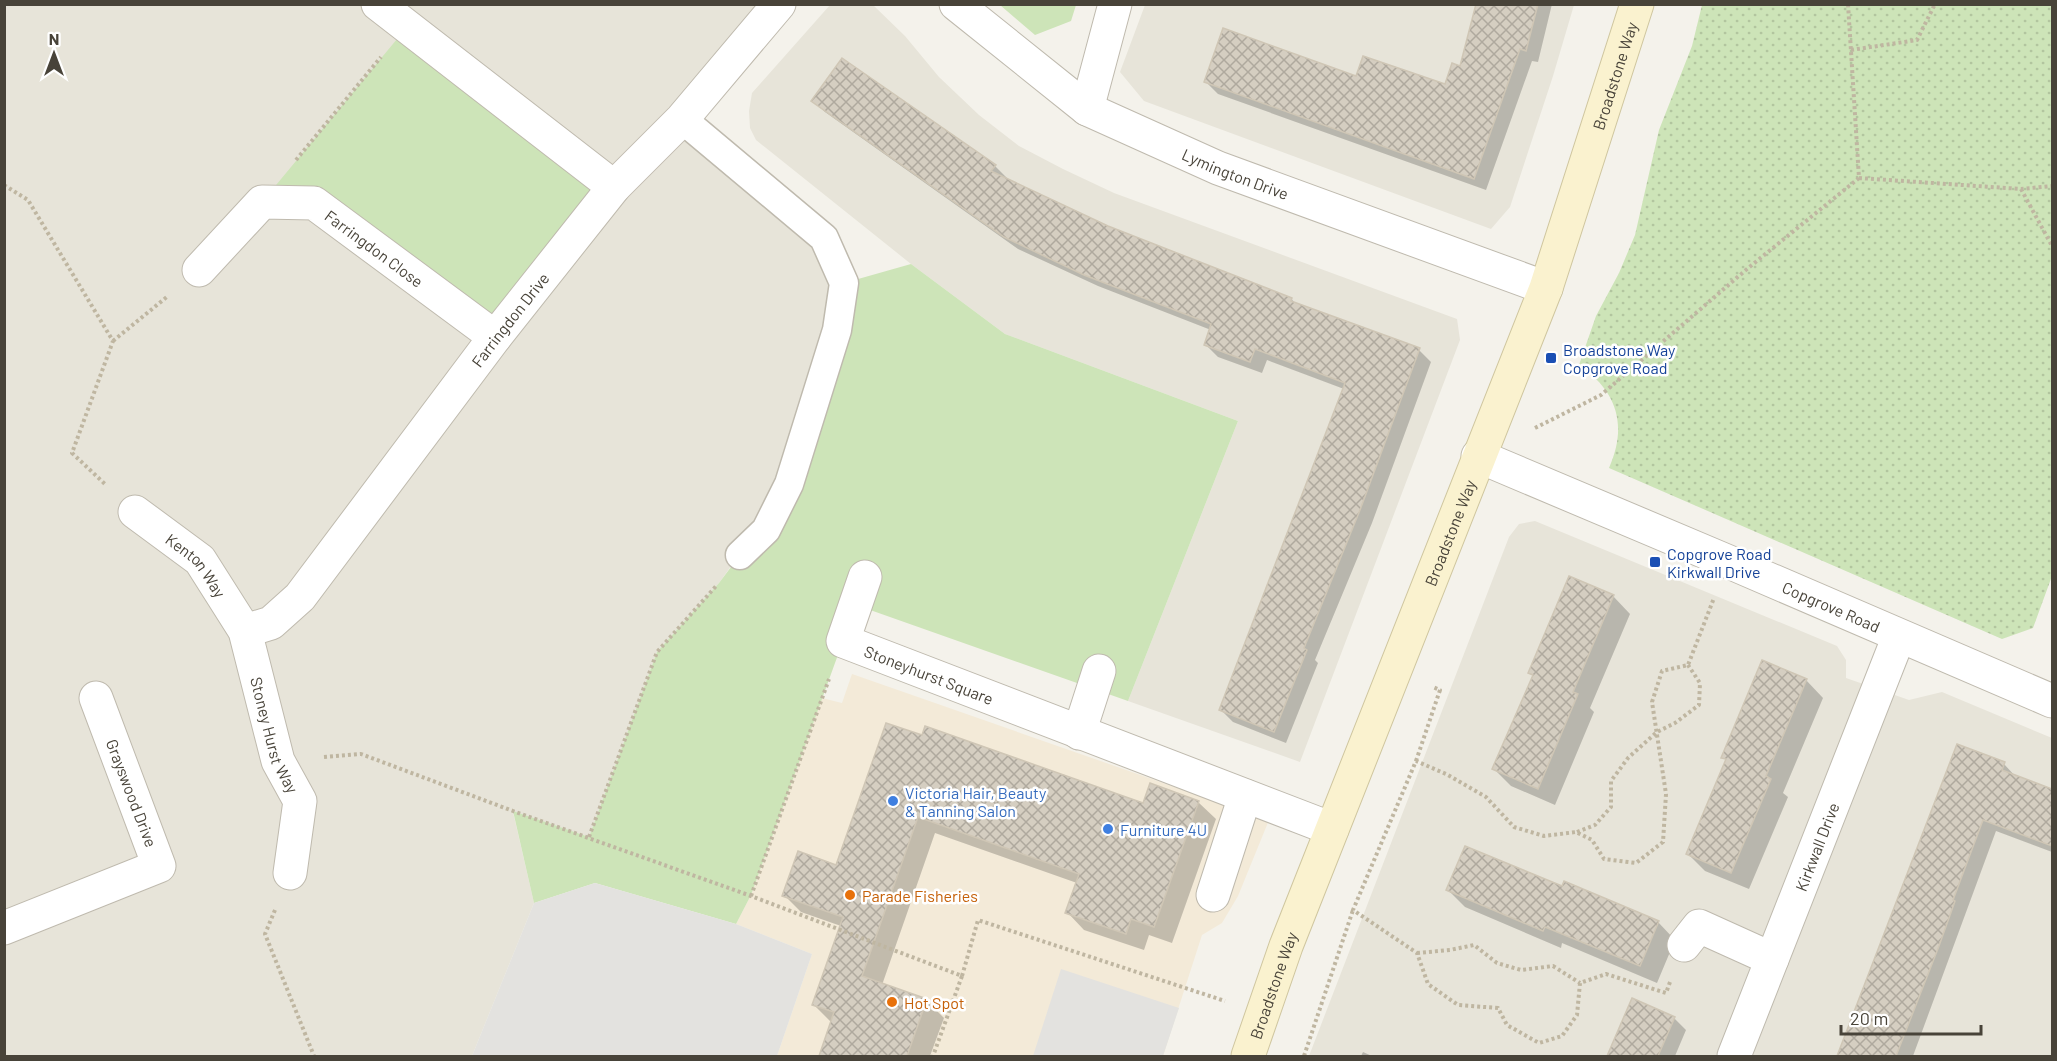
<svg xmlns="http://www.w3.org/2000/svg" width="2057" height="1061" viewBox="0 0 2057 1061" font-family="Barlow,sans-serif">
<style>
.residential{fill:#e7e4d9}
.commercial{fill:#f3ead8}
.grass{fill:#cde4b8}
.park{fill:url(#park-dots)}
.parking{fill:#e3e2df}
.shadow{fill:#0003}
.building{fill:url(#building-cross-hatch);stroke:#cfc6b5;stroke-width:1.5}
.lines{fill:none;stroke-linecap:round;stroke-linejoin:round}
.lane-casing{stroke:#bfbaae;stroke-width:31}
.street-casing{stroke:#bfbaae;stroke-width:35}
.secondary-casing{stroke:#cfc69f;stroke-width:35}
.path{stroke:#bfb6a1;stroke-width:4;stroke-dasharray:3 3;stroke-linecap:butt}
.lane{stroke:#fff;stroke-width:28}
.street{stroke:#fff;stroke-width:33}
.secondary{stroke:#faf2cf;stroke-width:33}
.transit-dot{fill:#1a4fb4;stroke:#fff;stroke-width:2}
.shop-dot{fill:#3f7fe0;stroke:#fff;stroke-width:2}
.food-dot{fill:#e8710a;stroke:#fff;stroke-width:2}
.labels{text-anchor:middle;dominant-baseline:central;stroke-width:5;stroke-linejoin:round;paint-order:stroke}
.street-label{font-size:16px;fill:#484339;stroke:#fff}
.transit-label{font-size:16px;fill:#164399;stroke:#fff;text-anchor:start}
.shop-label{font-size:16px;fill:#366cbe;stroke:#fff;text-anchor:start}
.food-label{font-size:16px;fill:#c56008;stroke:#fff;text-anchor:start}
</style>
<defs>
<pattern id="park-dots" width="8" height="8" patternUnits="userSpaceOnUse" patternTransform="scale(1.5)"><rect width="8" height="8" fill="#cde4b8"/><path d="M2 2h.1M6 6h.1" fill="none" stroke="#b2c59f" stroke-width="1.8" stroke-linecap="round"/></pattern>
<pattern id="building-cross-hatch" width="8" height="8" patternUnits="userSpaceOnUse" patternTransform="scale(1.5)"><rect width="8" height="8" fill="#d5cec1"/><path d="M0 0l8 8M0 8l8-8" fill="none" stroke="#afa99e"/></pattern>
</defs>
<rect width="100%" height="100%" fill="#f4f2eb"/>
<path class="residential" d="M5,5H778L682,119L824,238L844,283L789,484L719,583L657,652L589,837L513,812L534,903L472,1056H5Z
M830,5H873L905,36L939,77L979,115L1019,146L1063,169L1114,193L1457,319L1460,340L1300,762L1128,701L1238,421L1005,334L911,264L756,140L750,128L749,111L752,93Z
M1145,5H1574L1553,76L1510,207L1491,229L1144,101L1120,72Z
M1535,521L1837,646L1846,660V678L1909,700L1942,692L2052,738V1056H1309L1509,537L1519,524Z"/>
<path class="commercial" d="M852,674L1269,820L1238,896L1222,923L1202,935L1163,1056H777L812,954L736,924L751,895L822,698L842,703Z"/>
<path class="grass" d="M1000,5H1076L1071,21L1035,35Z
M407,27L614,187L495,337L314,203L262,202Z
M911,264L1005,334L1238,421L1128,701L856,605L751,895L736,924L595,883L534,903L513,811L589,837L657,652L719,583L740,555L766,530L844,283Z"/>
<path class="park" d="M1702,5H2052V576L2033,628L2002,639L1609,468C1628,425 1617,391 1579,365L1596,316L1619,273L1635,235L1659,130L1692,46Z"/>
<path class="parking" d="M595,883L736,924L812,954L777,1056H472L534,903Z
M1061,969L1179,1008L1163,1056H1033Z"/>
<path class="shadow" d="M1478,4H1552L1538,62L1532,61L1486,190L1218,94L1206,82L1357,78L1446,86L1461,68Z
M813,101L995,166L1007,178L1006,179L1108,228L1291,299L1298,305L1419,350L1431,362L1372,523L1315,660L1318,663L1286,743L1233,722L1221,710L1344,389L1267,360L1262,373L1218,357L1206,345L1211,330L1098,286L1018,249L825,112Z
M1613,596L1630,614L1590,708L1594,712L1555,805L1511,786L1494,769L1534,676L1530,673Z
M1806,680L1823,698L1783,793L1788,797L1749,889L1705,871L1688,854L1727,761L1723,757Z
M887,725L1144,805L1198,802L1216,819L1172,943L1149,935L1144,950L1084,930L1067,912L1077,883L935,833L882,985L926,1000L944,1018L930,1056H821L832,1023L814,1005L841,926L801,912L784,895L837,867Z
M1958,746L2004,764L2016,777L2052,790V852L1996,831L1913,1056H1839Z
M1563,888L1658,922L1675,940L1657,983L1562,943L1561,948L1465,907L1448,890Z
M1632,1000L1674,1018L1686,1030L1675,1056H1609Z
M1363,1052L1372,1056H1361Z"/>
<path class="building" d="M1476,4H1538L1526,51L1520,49L1474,179L1204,82L1223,28L1356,76L1363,56L1445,84L1452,63L1460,66Z
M842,58L996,165L991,171L1108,226L1292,298L1291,301L1420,348L1360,510L1304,648L1307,650L1274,732L1219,710L1345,383L1255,349L1250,362L1204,345L1211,324L1084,275L1004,237L811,101Z
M1569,576L1614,595L1573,692L1578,694L1538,789L1492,769L1533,675L1528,673Z
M1762,660L1807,679L1766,776L1771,779L1731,873L1686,854L1726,759L1721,758Z
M886,723L922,735L925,726L1143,803L1150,783L1199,801L1154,927L1131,919L1126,934L1065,913L1079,874L918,817L862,976L927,999L907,1056H819L834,1012L812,1005L843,917L782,896L798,851L836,865Z
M1957,744L2005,762L2002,770L2052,789V846L1983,820L1953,900L1955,901L1939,946L1896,1056H1837Z
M1465,846L1562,886L1564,881L1659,921L1640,966L1545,927L1543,931L1446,890Z
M1632,998L1675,1017L1658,1056H1607Z"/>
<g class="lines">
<g class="lane-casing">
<path id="lane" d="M682,119L824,238L844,283L837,330L789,484L766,530L740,555"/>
</g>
<g class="street-casing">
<g id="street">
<path d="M378,4L614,187"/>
<path id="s1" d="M956,4L1087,109L1218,168L1546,288"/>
<path d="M1087,109L1115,4"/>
<path id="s2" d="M199,270L262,202L314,203L495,337"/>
<path id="s3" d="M1478,456L1729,562L2052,701"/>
<path id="s4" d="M135,512L200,560L245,631L278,761L300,801L290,873"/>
<path id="s5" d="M865,577L843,641L1332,829"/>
<path id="s6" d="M245,631L271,623L300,597L495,337L614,187L682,119L779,4"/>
<path d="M1079,733L1099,671"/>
<path d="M1213,895L1245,796"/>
<path d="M4,928L159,866L96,698"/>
<path d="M1684,945L1699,926L1772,959"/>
<path id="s7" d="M1734,1056L1899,636"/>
</g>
</g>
<g class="secondary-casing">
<g id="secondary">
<path id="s8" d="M1248,1056L1286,946L1546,288L1637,4"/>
</g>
</g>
<path class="path" d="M1851,50L1917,40L1935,4
M296,160L381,57
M1859,178L2021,189L2052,186
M4,185L28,200L113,341L72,453L106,485
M2021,189L2052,246
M113,341L168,296
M1535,428L1601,395L1747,269L1859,178L1848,4
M324,757L361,754L513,811L751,896L962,976L933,1056
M1416,761L1440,690L1433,687
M1577,832L1595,825L1611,807V781L1628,758L1657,732L1675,723L1699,705L1700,683L1688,665
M589,837L657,652L717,585
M751,896L829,679
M275,910L265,934L314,1056
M1417,953L1450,950L1474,945L1497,963L1521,970L1553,966L1580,983
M962,976L978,920L1225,1001
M1670,982L1666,993L1606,974L1580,983L1577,1015L1562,1036L1539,1043L1507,1025L1498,1008L1458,1005L1428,984L1417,953L1353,910L1416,761L1446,774L1486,797L1514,827L1544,836L1576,832L1592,840L1604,859L1636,863L1663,842L1666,794L1652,702L1662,671L1688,665L1714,598
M1304,1056L1353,910"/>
<use href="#lane" class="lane"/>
<use href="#street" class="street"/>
<use href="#secondary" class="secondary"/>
</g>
<g class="transit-dot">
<rect x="1545" y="352" width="12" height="12" rx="3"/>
<rect x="1649" y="556" width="12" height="12" rx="3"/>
</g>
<g class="shop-dot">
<circle cx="893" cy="801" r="6"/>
<circle cx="1108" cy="829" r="6"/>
</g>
<g class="food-dot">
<circle cx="850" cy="895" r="6"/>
<circle cx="892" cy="1002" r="6"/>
</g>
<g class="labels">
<g class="street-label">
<text stroke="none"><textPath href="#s8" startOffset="1047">Broadstone Way</textPath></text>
<text stroke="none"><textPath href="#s1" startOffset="330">Lymington Drive</textPath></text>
<text stroke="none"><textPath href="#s2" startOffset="220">Farringdon Close</textPath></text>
<text stroke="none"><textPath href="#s6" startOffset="414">Farringdon Drive</textPath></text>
<text stroke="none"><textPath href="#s8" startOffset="561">Broadstone Way</textPath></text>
<text stroke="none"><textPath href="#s4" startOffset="82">Kenton Way</textPath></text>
<text stroke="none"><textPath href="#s3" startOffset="384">Copgrove Road</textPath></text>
<text stroke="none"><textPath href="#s5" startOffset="160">Stoneyhurst Square</textPath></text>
<text stroke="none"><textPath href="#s4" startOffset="273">Stoney Hurst Way</textPath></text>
<text transform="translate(132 793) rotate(69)">Grayswood Drive</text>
<text stroke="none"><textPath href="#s7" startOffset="225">Kirkwall Drive</textPath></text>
<text stroke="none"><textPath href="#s8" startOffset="75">Broadstone Way</textPath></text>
</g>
<g class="transit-label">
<text x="1563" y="349">Broadstone Way<tspan x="1563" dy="18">Copgrove Road</tspan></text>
<text x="1667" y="553">Copgrove Road<tspan x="1667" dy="18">Kirkwall Drive</tspan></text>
</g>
<g class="shop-label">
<text x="905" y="792">Victoria Hair, Beauty<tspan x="905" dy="18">&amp; Tanning Salon</tspan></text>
<text x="1120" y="829">Furniture 4U</text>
</g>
<g class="food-label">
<text x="862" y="895">Parade Fisheries</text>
<text x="904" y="1002">Hot Spot</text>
</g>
</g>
<rect width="2057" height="1061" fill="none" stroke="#484339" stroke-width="12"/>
<g transform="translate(54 54)" stroke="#ffffff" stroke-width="4.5" paint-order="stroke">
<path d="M0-4.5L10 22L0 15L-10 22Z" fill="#484339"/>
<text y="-9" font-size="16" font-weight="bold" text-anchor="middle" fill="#484339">N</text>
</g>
<path d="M1841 1025v9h140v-9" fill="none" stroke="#484339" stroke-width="3"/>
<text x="1850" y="1025" font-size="18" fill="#484339" stroke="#ffffff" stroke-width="4.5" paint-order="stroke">20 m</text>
</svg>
